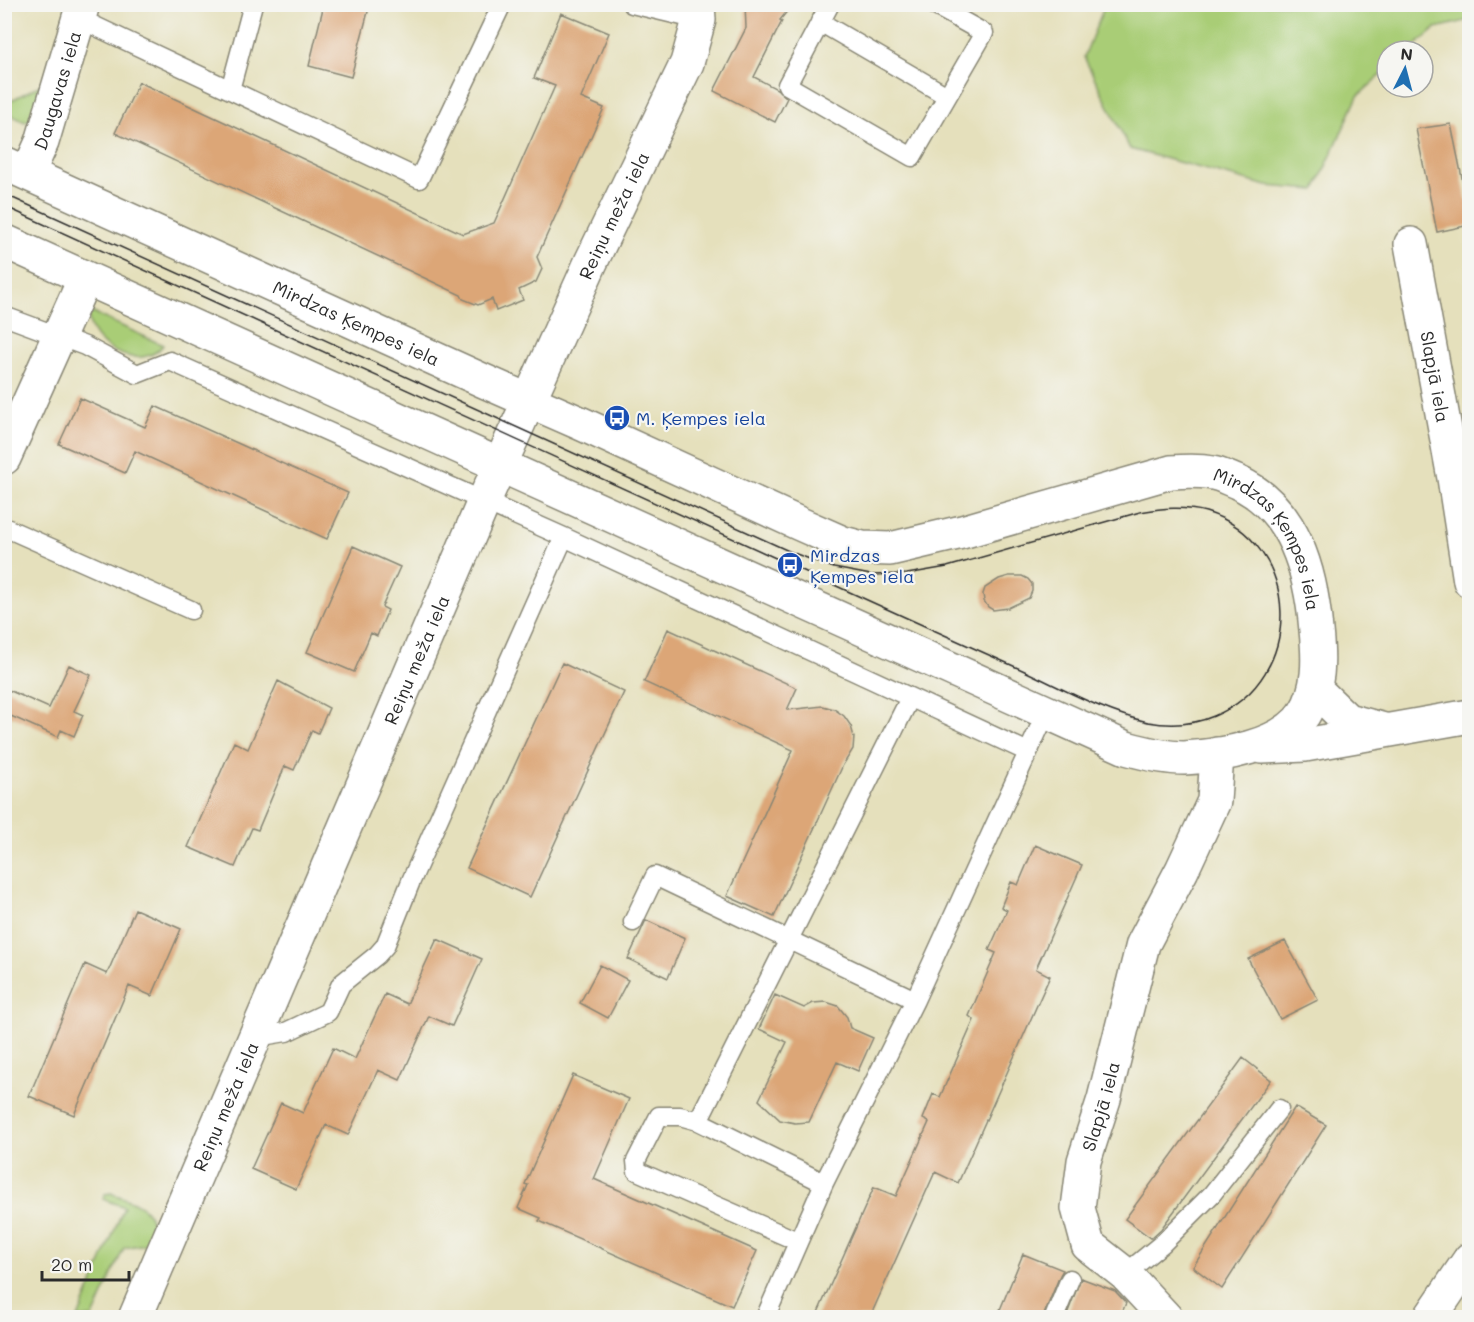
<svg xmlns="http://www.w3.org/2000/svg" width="1474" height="1322" viewBox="0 0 1474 1322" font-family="Mali,sans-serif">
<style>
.green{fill:#a9cd76;stroke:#6a7c50;stroke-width:1.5}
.building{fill:#dca677}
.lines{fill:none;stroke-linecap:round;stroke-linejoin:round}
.lane-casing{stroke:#888674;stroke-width:21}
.street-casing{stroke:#888674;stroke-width:36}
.lane{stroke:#fff;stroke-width:18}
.street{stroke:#fff;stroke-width:33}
.tram{stroke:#2b2b2b;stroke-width:1.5}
.labels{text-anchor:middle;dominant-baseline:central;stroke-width:4.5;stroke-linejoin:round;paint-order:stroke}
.street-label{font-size:18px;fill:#2b2b2b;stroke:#f6f6f2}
.transit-label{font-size:18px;fill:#164399;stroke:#f6f6f2;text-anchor:start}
</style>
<rect width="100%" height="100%" fill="#f6f6f2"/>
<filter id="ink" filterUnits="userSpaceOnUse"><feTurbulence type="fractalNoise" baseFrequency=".0167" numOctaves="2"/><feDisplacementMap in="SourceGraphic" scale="12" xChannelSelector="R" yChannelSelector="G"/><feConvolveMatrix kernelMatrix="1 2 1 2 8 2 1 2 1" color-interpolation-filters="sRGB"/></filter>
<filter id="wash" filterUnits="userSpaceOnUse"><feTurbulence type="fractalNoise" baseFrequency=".008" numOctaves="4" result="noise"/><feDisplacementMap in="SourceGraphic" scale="24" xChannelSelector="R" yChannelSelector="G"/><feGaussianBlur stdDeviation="1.35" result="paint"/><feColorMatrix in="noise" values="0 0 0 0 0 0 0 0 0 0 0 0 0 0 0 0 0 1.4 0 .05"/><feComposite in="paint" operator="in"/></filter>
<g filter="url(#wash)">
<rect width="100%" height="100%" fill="#e5e0bc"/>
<path class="green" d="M1105,5L1469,4L1470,20L1436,28L1409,51H1387V70L1358,96L1315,190L1267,186L1130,149L1084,57Z
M41,85L34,119L25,122L5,112L4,104Z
M89,311L163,345C143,374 84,347 89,311Z
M111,1193C140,1205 157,1206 151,1243L124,1248L93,1317L78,1318L124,1207L103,1199L105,1194Z"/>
<g id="blocks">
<path class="building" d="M324,4H370L351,77L309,66Z
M745,4H793L780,20L782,21L754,77L777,89L787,98L775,122L714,91L746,28Z
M561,13L609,33L581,98L604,108L537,257L542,269L536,282L519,290L523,300L496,311L492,299L478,305L463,299L461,295L115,133L139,82L463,234L494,223L555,86L534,78Z
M1451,124L1470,217V225L1437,232L1416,129Z
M80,398L145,427L155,406L348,493L327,539L135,451L125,473L59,444Z
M353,546L400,567L382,607L388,610L377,636L371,633L354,672L307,652Z
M1009,576H1022L1028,579L1032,584V591L1029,598L1008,608L993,610L988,607L984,601L983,594L985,588L999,579Z
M668,629L797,688L787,710L823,706L834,709L844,716L851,726L854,737L853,749L843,765L774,917L727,896L793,750L644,682Z
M562,663L624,692L530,897L467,868Z
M69,665L91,675L74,711L83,715L74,736L61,730L58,737L4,713V688L49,708Z
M278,681L329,708L318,733L312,730L294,770L285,766L258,830L252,828L235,867L188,847L234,742L248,749Z
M1035,845L1082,865L1036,969L1050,976L958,1183L935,1172L870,1317H816L874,1187L896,1196L929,1122L923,1119L933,1094L940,1097L974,1020L969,1016L996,953L989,950L1007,910L1001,907L1011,882L1018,885Z
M135,909L181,929L152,996L129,986L74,1115L29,1096L85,964L107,974Z
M646,920L685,938L668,978L628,959Z
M437,939L482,959L452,1026L429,1016L400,1080L378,1070L348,1135L326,1125L296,1189L251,1169L281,1103L303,1113L333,1048L355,1059L385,994L407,1004Z
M1285,941L1318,1000L1280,1019L1248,959Z
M600,965L628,980L608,1018L580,1003Z
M775,995L804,1008L813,1003L826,1002L838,1006L847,1017L850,1028L873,1038L858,1071L837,1062L809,1122L795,1123L780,1120L759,1100L787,1042L759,1029Z
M1243,1058L1271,1080L1161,1229L1151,1238L1125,1219Z
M573,1075L629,1099L594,1179L757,1251L732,1306L539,1221L541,1218L518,1208L528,1185L525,1184Z
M1295,1107L1326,1125L1222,1289L1193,1267Z
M1023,1254L1063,1270L1060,1275L1043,1317H997Z
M1081,1278L1115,1291L1126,1303L1120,1317H1066Z"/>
</g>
</g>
<g filter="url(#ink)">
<use href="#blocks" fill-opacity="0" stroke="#888674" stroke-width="1.5"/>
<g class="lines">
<g class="lane-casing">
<path id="lane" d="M632,4L699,20
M830,4L787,85L912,157L984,33L932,4
M80,19L419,179L502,4
M820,22L947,96
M230,90L253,4
M4,316L85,346L137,374L170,361L564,537L1028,752
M4,527L191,610
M633,922L655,876L915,1000
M256,1037L286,1032L328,1012L341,984L377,955L385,946L411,881L564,537
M698,1121L910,698
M797,1241L637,1171L636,1161L659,1116H680L698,1121L824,1183
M1125,1274L1163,1243L1212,1194L1279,1109
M765,1318L824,1183L915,1000L1046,713
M1054,1318L1070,1279"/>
</g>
<g class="street-casing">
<g id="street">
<path id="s1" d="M4,163L484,381L582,424L800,524L843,543L862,548L890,549L962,532L1171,472C1184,471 1198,470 1212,473C1220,474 1229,479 1237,482C1295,508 1311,573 1316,630C1319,659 1320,689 1304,714C1281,747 1221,756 1184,758C1164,758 1144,753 1126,748L4,241"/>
<path id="s2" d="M28,173L42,142L83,4"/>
<path id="s3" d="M1411,244L1454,478L1470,581"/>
<path d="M4,458L85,278"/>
<path d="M1315,689L1347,720L1384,730"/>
<path d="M1262,747L1305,745L1470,716"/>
<path id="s4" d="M135,1318L488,492L591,262L687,63L699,20L698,4"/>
<path id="s5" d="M1166,1318L1125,1274L1088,1245L1078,1208L1084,1161L1104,1099L1143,944L1182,870L1214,801L1217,754"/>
<path d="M1430,1318L1470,1259"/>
</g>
</g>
<use href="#lane" class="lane"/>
<use href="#street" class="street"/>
<path class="tram" d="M4,194L791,552L834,568L871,575L907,574L947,567L1140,512C1163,508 1184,506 1206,512C1303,542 1306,679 1214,716C1193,725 1170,726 1148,722C1103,712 1060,687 1018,668C942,634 866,600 791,565C529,445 267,325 4,206"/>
</g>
</g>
<defs>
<g id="bus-disc" transform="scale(1.35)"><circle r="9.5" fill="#1a4fb4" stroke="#f6f6f2"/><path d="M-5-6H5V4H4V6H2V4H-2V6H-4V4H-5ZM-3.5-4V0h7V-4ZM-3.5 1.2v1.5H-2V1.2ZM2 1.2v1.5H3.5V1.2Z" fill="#fff"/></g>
</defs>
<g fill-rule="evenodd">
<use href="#bus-disc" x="617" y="418"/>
<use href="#bus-disc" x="790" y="565"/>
</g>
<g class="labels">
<g class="street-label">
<text stroke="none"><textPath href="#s2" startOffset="88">Daugavas iela</textPath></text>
<text stroke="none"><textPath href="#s4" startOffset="1202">Reiņu meža iela</textPath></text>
<text stroke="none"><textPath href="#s1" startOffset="387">Mirdzas Ķempes iela</textPath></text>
<text stroke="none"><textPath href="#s3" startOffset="135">Slapjā iela</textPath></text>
<text stroke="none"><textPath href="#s1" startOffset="1394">Mirdzas Ķempes iela</textPath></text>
<text stroke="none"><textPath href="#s4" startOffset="716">Reiņu meža iela</textPath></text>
<text stroke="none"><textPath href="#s5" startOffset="250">Slapjā iela</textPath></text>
<text stroke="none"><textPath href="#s4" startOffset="230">Reiņu meža iela</textPath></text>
</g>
<g class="transit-label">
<text x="636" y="418">M. Ķempes iela</text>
<text x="810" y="555">Mirdzas<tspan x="810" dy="21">Ķempes iela</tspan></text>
</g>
</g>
<rect width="1474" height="1322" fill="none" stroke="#f6f6f2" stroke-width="24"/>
<g transform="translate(1405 69) rotate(6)"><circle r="28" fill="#f6f6f2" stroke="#a5a5a2" stroke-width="1.5"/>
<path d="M0-4.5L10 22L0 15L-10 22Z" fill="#1f6fb2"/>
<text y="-9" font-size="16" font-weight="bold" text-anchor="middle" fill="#2b2b2b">N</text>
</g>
<path d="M42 1271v9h87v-9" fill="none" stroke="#2b2b2b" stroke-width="3"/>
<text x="51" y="1271" font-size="18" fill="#2b2b2b" stroke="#f6f6f2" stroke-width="4.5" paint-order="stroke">20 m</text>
</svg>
